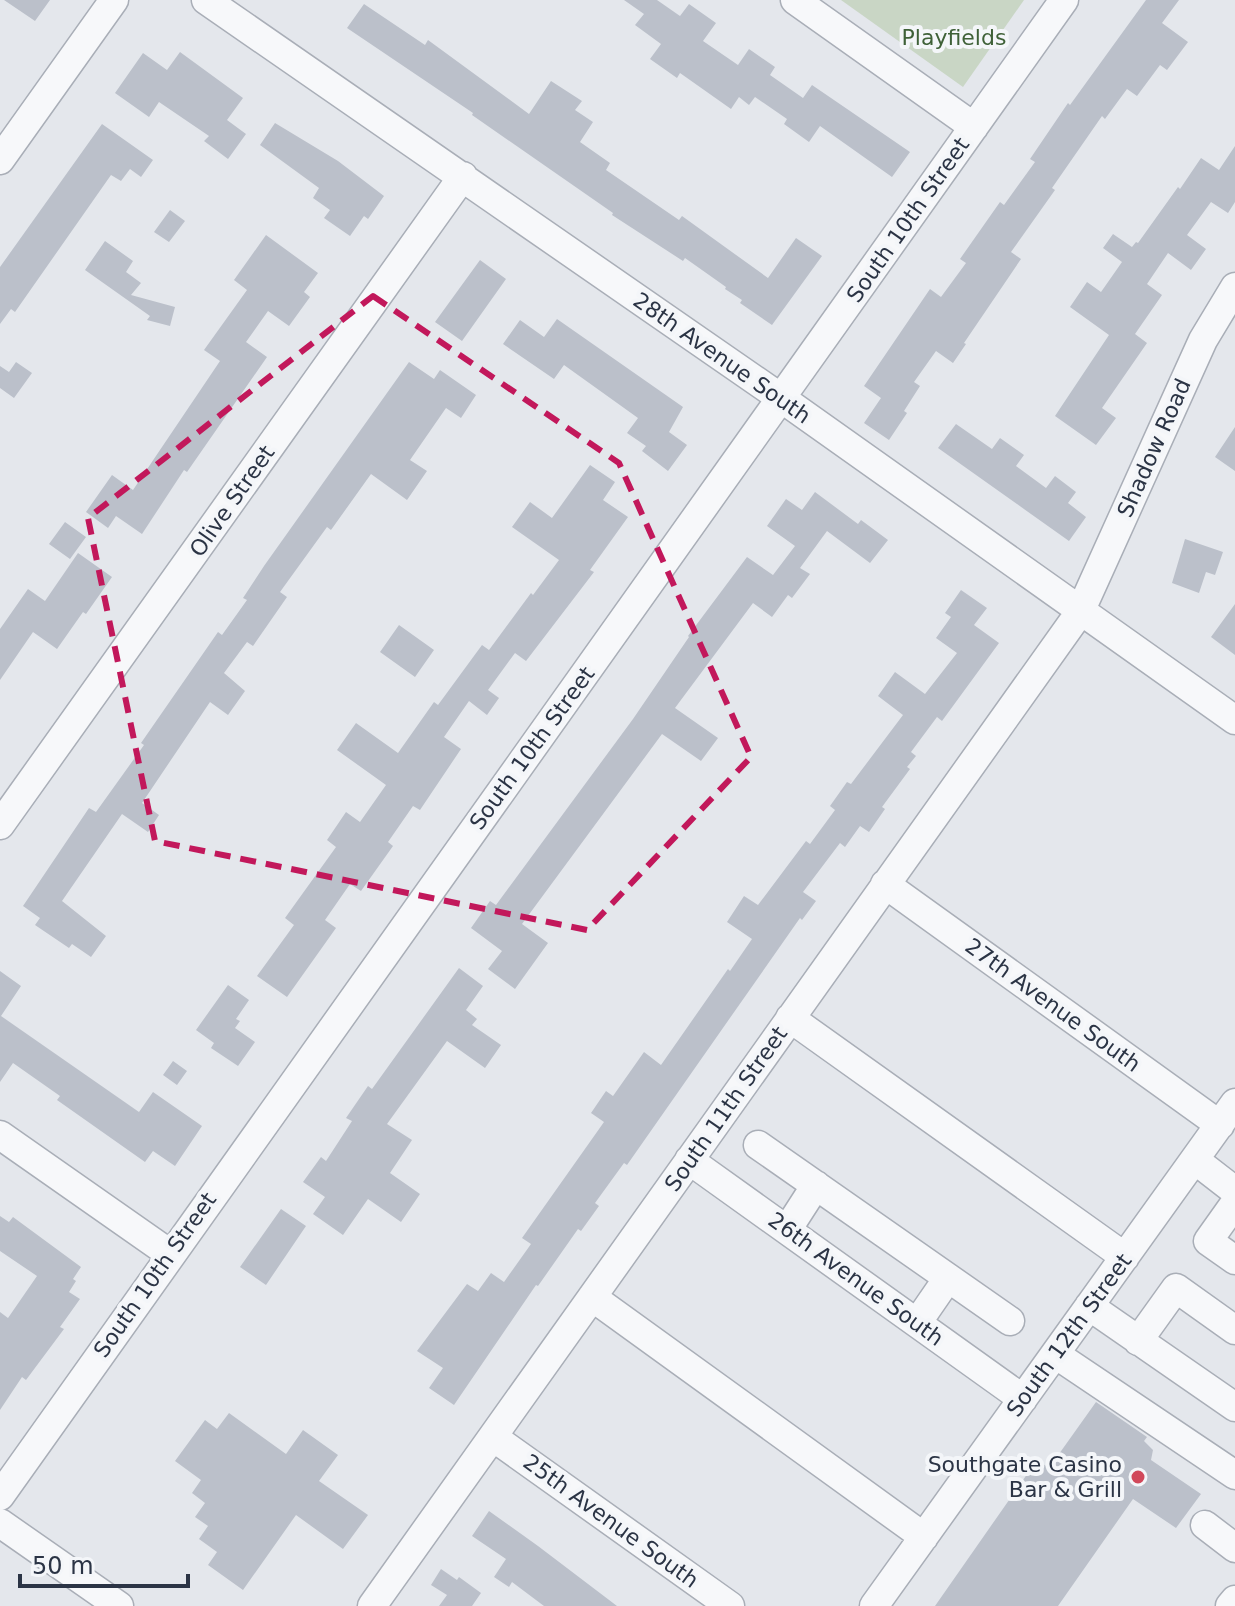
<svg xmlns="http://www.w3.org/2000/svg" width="1235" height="1606" viewBox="0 0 1235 1606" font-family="'DejaVu Sans',sans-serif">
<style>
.green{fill:#c9d6c5}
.building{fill:#bbc0ca}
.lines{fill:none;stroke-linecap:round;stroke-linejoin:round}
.minor-casing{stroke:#a9aeb7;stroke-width:31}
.minor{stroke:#f7f8fa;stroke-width:28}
.marked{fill:none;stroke:#c2185b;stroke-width:6;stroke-dasharray:16 10;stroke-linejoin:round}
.poi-dot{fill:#d1495b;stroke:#f4f6f9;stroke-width:3}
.labels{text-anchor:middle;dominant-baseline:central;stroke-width:8;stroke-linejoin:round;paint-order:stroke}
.park-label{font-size:22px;fill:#3f6138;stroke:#f4f6f9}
.street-label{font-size:22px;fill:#2b3445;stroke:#f4f6f9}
.poi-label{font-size:22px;fill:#2b3445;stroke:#f4f6f9;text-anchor:end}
</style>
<rect width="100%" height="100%" fill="#e4e7ec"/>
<path class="green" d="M841,0H1024L963,87Z"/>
<path class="building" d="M4,0H50L35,21Z
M624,0H657L680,16L689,4L716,23L703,41L738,65L749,49L775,67L770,75L803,98L812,85L910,152L892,177L820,126L809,142L784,124L787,119L755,97L749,105L739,97L731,109L680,73L677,78L650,59L661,44L635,25L644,14Z
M1146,0H1179L1162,23L1188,42L1167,70L1160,65L1137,96L1127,89L1105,119L1102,116L1052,188L1055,190L1011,252L1021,259L964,343L966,344L953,363L936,351L914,382L920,386L904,411L907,413L889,440L864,423L881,398L864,386L930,289L941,297L966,263L960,259L1000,202L1004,205L1035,162L1030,159L1068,103L1070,105Z
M364,4L425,45L428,40L529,114L551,81L582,101L575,110L593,122L580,142L610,163L606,170L679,220L682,216L768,278L796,238L822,256L772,325L740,303L742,300L725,289L726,287L685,258L683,261L612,215L613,213L472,115L473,113L347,28Z
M180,52L243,98L227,120L246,134L228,159L204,141L209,136L159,102L149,117L115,93L143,53L167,70Z
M275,123L338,161L384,196L368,219L364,216L350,236L324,218L330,210L313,198L319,188L260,145Z
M102,124L153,160L141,177L130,169L121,181L111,175L15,312L11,309L0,324V267Z
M1235,146V202L1228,213L1211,202L1187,235L1206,249L1191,270L1168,253L1147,284L1162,295L1135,334L1147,343L1102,408L1116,418L1096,445L1055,416L1109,335L1070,307L1087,282L1101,292L1122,262L1103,248L1113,234L1132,247L1136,242L1138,243L1178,187L1180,189L1201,158L1219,170Z
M170,210L185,221L169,242L154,232Z
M266,235L318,273L304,292L310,297L289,326L268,311L246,342L267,357L187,472L184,470L142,534L116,516L108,528L86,512L112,475L133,490L220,361L204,350L247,290L234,280Z
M105,241L133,261L126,272L141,283L131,295L175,307L170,326L147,320L150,316L85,270Z
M480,260L506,279L462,341L435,322Z
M557,319L683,407L669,432L687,445L668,471L642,451L646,446L627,433L638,418L564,365L554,379L503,344L520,320L544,337Z
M16,362L32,373L14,398L0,388V366L9,372Z
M409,362L434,379L440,370L476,395L461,418L446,408L410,460L427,471L407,500L371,474L331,530L327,527L280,592L287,597L253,646L247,642L224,673L245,691L228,715L210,702L142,803L159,815L148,832L122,814L62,901L106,936L91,957L72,944L69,948L35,925L40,918L23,906L89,808L96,812L144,745L141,743L218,632L222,635L247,600L243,598L264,566Z
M956,424L992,449L1000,438L1024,455L1016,466L1046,488L1055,476L1076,492L1068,503L1086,517L1069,541L938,448Z
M1235,427V471L1215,457Z
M590,465L615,482L603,500L628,517L590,570L594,572L526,661L515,653L488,690L499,698L487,715L469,701L444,737L461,749L420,810L413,806L388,842L393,846L361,891L350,884L325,920L336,928L287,997L257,976L294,925L285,918L336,847L327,840L346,812L360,822L386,785L337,750L356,723L398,753L434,702L438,705L482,645L489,650L531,593L533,595L559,560L512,527L530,502L552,518Z
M815,492L858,524L861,520L888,540L870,563L827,531L800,568L810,574L792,598L788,595L772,617L753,603L675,708L718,738L701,761L662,734L522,924L548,943L515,989L488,969L502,951L471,928L490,901L496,905L633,719L689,637L688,636L747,557L773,575L795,546L767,526L786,499L802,510Z
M65,522L86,537L70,559L49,544Z
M1185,539L1223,552L1215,575L1206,572L1199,593L1172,583Z
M78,553L112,577L86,614L83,612L57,649L33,632L0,680V629L28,589L45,601Z
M961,590L987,608L974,625L999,643L942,721L937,717L911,752L916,756L907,767L910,769L882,807L885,809L869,832L860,826L845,847L840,843L803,892L816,901L802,920L800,918L627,1165L624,1163L595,1203L599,1206L581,1231L578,1229L538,1286L536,1285L454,1405L429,1388L443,1368L417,1351L467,1284L478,1291L491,1273L504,1282L531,1244L522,1238L604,1122L591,1113L606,1091L613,1096L644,1052L661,1065L728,969L730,971L752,939L727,922L744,896L758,905L806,841L810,844L835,810L830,806L847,782L851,784L903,715L878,696L895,672L925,694L957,653L936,638L951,617L945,613Z
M1235,604V655L1211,637Z
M399,625L434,650L415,677L380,652Z
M459,968L483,986L466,1010L477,1019L472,1025L501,1045L485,1068L447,1041L387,1124L412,1140L390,1173L420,1194L401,1222L368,1199L343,1235L313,1214L325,1197L303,1182L321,1157L326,1161L352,1121L346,1118L368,1086L372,1089Z
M0,971L21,986L1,1016L139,1112L153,1092L202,1126L175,1166L153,1151L145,1162L57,1100L60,1096L13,1063L0,1082Z
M228,985L249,1000L236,1019L240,1021L235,1028L255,1042L238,1066L211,1048L214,1043L196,1030Z
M173,1061L187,1071L177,1085L163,1075Z
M281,1209L306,1226L266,1285L240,1267Z
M0,1216L9,1222L13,1217L81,1267L73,1279L76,1281L69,1292L80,1299L60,1327L64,1329L26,1380L22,1377L0,1410V1312L8,1318L37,1276L0,1251Z
M1096,1402L1147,1437L1144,1441L1153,1450L1151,1460L1201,1494L1176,1528L1133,1499L1058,1606H935L1037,1460L1049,1468Z
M229,1413L286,1454L303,1430L338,1455L319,1481L368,1515L343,1549L296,1515L243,1590L208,1565L217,1552L199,1539L208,1526L195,1517L205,1503L192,1493L201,1480L175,1461L205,1420L217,1429Z
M489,1511L538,1546L617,1606H544L512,1582L509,1587L494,1577L506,1559L472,1536Z
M441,1569L457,1580L459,1577L481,1593L472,1606H439L447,1595L431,1585Z"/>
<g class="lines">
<g class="minor-casing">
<path id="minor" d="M206,0L781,398L1235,720
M795,0L974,127
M0,160L114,0
M0,825L463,176
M885,884L1220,1125
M790,1018L1125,1257
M0,1135L170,1254
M758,1145L1010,1321
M689,1160L1023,1399
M1195,1160L1235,1191
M1235,1203L1208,1241L1235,1260
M787,1230L816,1185
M592,1297L924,1537
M1089,1306L1235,1407
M917,1323L948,1278
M1138,1341L1176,1288L1235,1330
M1055,1354L1235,1475
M493,1437L730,1606
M0,1496L1064,0
M0,1523L119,1606
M1205,1525L1235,1548
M372,1606L1080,612L1203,340L1235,287
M874,1606L1235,1103
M1230,1606L1235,1600"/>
</g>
<use href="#minor" class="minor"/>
</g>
<path class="marked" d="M373,296L619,463L751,757L587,930L155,841L88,518Z"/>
<circle class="poi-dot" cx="1138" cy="1477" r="8"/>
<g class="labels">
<g class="park-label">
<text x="954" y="37">Playfields</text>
</g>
<g class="street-label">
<text transform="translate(908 220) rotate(-55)">South 10th Street</text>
<text transform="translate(722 358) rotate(35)">28th Avenue South</text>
<text transform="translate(1154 448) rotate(-66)">Shadow Road</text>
<text transform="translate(232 501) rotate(-55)">Olive Street</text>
<text transform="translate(532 748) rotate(-54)">South 10th Street</text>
<text transform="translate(1053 1005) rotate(36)">27th Avenue South</text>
<text transform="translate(726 1109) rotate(-55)">South 11th Street</text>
<text transform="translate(155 1275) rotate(-55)">South 10th Street</text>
<text transform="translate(856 1279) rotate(36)">26th Avenue South</text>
<text transform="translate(1069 1335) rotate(-54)">South 12th Street</text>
<text transform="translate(611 1521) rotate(36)">25th Avenue South</text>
</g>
<g class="poi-label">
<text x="1122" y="1464">Southgate Casino<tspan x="1122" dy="25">Bar &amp; Grill</tspan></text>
</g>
</g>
<path d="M20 1574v12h168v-12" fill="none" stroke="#2b3445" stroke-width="4"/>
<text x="32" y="1574" font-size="24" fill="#2b3445" stroke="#f4f6f9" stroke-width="6" paint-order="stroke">50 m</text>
</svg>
